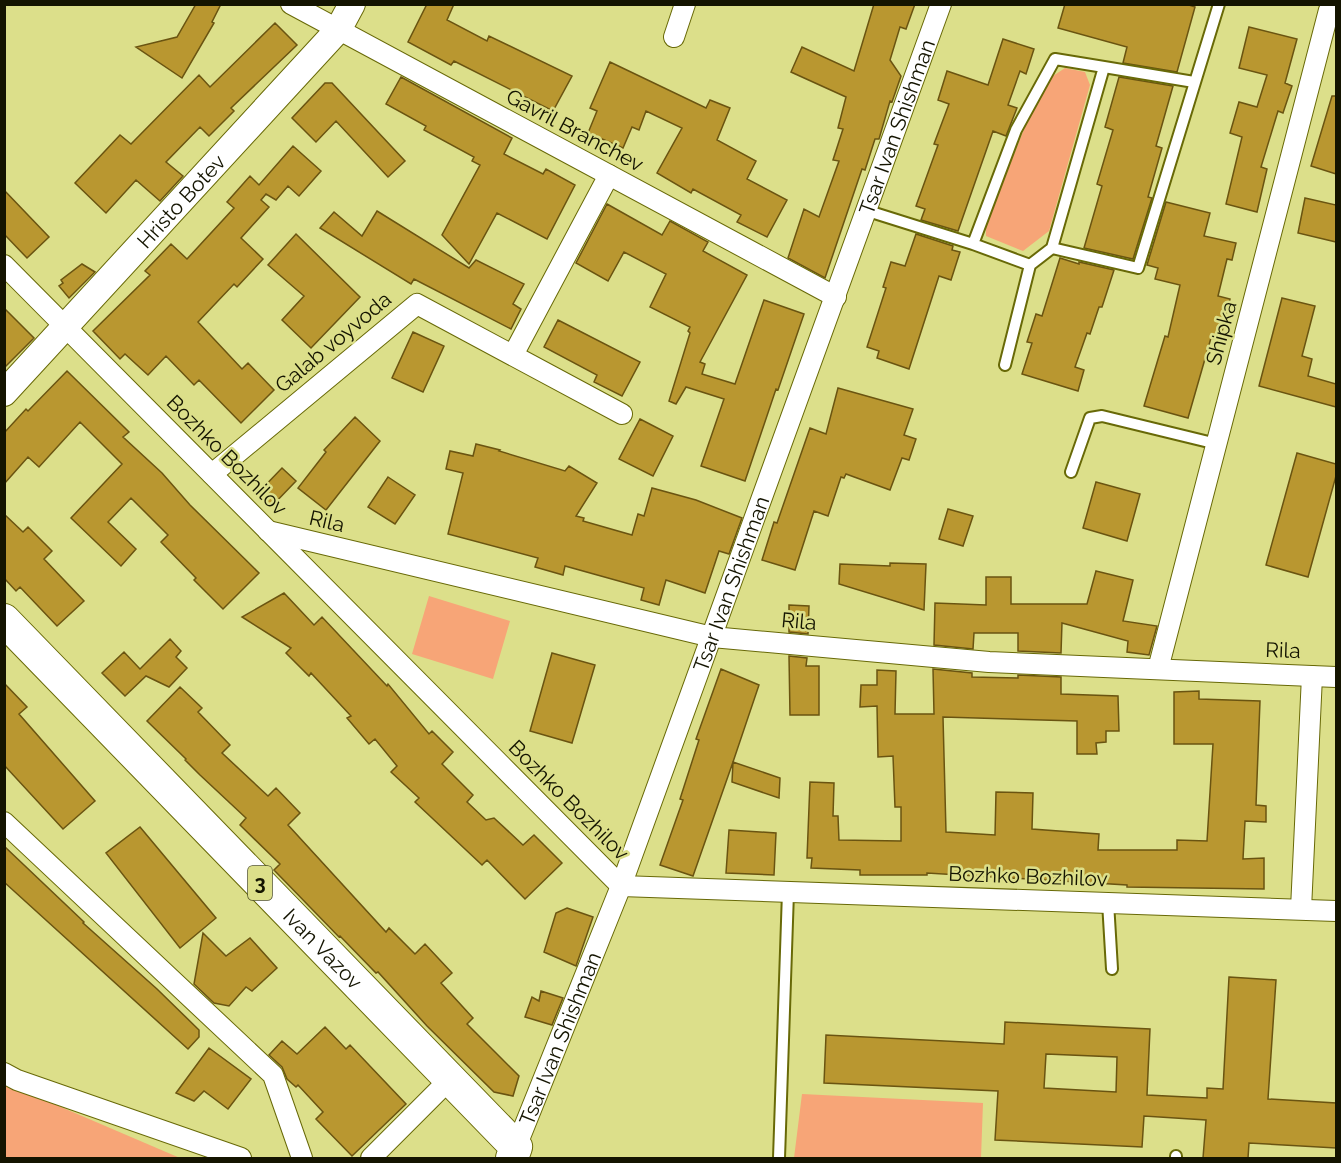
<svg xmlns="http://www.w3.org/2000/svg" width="1341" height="1163" viewBox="0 0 1341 1163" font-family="Raleway,sans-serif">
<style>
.green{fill:#f7a577}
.building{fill:#b99730;stroke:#6a5411;stroke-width:1.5;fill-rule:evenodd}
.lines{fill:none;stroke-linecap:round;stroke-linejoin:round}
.service-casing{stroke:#686907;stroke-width:14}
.minor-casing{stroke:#686907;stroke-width:22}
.tertiary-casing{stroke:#686907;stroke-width:28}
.primary-casing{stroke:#686907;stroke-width:34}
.service{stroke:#fff;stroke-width:10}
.minor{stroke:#fff;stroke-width:20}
.tertiary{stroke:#fff;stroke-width:26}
.primary{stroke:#fff;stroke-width:32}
.labels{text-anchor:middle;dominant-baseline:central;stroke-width:5;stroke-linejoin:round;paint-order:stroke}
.shield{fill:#dcdf8a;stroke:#505129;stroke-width:1.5}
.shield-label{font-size:20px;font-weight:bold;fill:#141400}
.street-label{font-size:21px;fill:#141400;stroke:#dcdf8a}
</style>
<rect width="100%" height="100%" fill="#dcdf8a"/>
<path class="green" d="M1065,68L1085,72L1090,85L1049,231L1023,251L986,236V223L1027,122L1050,78Z
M429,596L510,621L493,679L412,654Z
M5,1083L180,1158H5Z
M802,1094L983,1103L981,1158H794Z"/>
<path class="building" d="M196,4H221L212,22L214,23L182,78L136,47L177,37Z
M427,4H454L447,20L487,41L489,36L572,76L553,111L454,61L451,65L408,42Z
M874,4H915L906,29L900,27L890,60L901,76L892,102L890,101L879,139H875L865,170L862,169L825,278L788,258L804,209L819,217L839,161L833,160L843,129L838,128L846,97L791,72L802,47L854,71Z
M1065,4H1186L1195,7L1177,72L1123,63L1127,47L1058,28Z
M275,23L297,45L231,108L234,111L209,136L200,127L166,162L183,176L160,201L136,180L106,213L75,183L120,135L131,144L199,75L210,87Z
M1249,27L1297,39L1285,83L1292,86L1283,113L1278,111L1261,167L1267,169L1257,212L1226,204L1242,137L1230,133L1239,102L1257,107L1267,75L1239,68Z
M1003,39L1034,49L1026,74L1020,71L1008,105L1017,108L1006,136L993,131L958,231L921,220L925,209L916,206L938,145L934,144L949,104L938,100L947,71L988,85Z
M610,62L706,108L710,100L730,108L717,140L756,161L747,179L787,200L767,237L737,222L741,215L693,189L691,193L657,173L682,128L646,111L639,130L632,127L623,148L588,133L597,111L590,108Z
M401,77L512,138L504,154L543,174L546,169L575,185L547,239L497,213L469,264L442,235L480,165L472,161L474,157L424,130L426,126L386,104Z
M1119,77L1173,86L1156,146L1162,148L1148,197L1152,198L1133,259L1084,248L1102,186L1097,184L1113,130L1105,127Z
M325,83H332L405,161L388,177L336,121L316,142L292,118Z
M1332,96H1336V174L1311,166Z
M293,146L321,171L299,196L288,186L276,200L266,194L261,200L269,207L241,238L263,259L237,287L234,284L198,322L242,369L248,363L274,390L241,423L199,380L194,385L166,356L148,375L125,354L120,359L93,331L150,275L145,271L171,244L187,259L234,208L227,202L250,176L259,185Z
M4,190L49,237L27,258L4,234Z
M1305,198L1336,205V242L1298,233Z
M1166,202L1210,213L1204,236L1236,243L1232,260L1227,259L1218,296L1230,299L1220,340L1211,338L1188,418L1144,406L1165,336L1168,337L1180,285L1155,279L1158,268L1147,265Z
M607,204L662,235L670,221L708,242L703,251L747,275L700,362L705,364L702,374L735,384L764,300L804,314L778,390L776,389L745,481L701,466L724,399L686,387L676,404L669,401L690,333L688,331L690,327L650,307L666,274L624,252L608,281L576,263Z
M377,211L469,268L476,260L524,284L513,304L521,309L511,329L414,279L411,284L320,228L334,212L362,236Z
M296,234L360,297L311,348L282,320L304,296L268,265Z
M916,234L953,246L952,250L960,252L951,280L939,276L909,369L877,358L879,351L867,347L886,288L883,287L891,262L905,266Z
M1060,258L1079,264V262L1114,270L1102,307H1099L1090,334L1087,333L1075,367L1084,370L1078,391L1022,374L1032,343L1027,342L1036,314L1042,316Z
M82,264L95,272L69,298L59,286L63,283L61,280Z
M1282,298L1315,306L1302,356L1312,359L1308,376L1336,384V407L1259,386Z
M4,308L34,338L4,368Z
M558,320L640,362L622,396L594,382L597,375L544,347Z
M413,332L444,346L423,392L392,378Z
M67,371L129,432L123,437L162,473L190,505L259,573L223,609L194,580L196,578L161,542L168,535L131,498L108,522L136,549L121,566L71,518L122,464L80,422L39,467L28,457L4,484V433L26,409L28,411Z
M838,388L913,409L904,435L916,439L909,460L902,458L890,490L846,474L844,478L841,477L828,516L814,511L795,570L762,560L774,522L777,523L810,428L826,434Z
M355,417L380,441L326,510L298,488L326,452L324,450Z
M640,419L673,436L653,476L619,459Z
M476,444L500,450L499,451L565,471L569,466L597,483L576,516L584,518L583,521L632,535L638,514L644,516L652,488L696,500L742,518L729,554L719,551L705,593L666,580L659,605L641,600L644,588L565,566L563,575L535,567L538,558L448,534L463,473L446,469L450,451L473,456Z
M1297,453L1336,464V476L1308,577L1266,565Z
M282,468L296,481L271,507L257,494Z
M388,477L415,495L395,524L368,507Z
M1096,482L1140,494L1127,541L1083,528Z
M948,509L973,516L963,546L939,539Z
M4,514L23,532L28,527L52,551L44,559L84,601L57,626L20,587L16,591L4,578Z
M890,563L926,564L924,610L839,584L840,564L890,566Z
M1096,571L1133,580L1123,621L1157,626L1149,655L1127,652L1128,641L1062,623L1061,653L1018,651V633H974L973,649L934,645L935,603L986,605V577H1011V604H1087Z
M284,593L314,625L322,617L387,686L388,684L429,734L432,731L453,752L442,764L473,795L467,802L486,820L494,818L523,845L534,835L562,863L525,899L487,860L482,865L415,802L419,798L391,772L397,766L375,739L369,744L347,718L351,716L311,673L309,676L286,653L291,648L242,617Z
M789,605L809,606L808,634L789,632Z
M170,639L181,651L176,657L187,668L169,687L146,676L125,696L102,673L124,652L140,669Z
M552,653L595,665L572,743L530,731Z
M789,656L807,658L806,666H819V715H790Z
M721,669L759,685L733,762L780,778L779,798L732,782L733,762L693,876L660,865L683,800L680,799L699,740L696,739Z
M933,669L972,673V677L1018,678V675L1061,677V694L1118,696L1119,731H1106V742L1096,743L1097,754H1077V721L943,717L946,832L995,835L996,792L1033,793L1032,829L1099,834L1098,850H1177V840L1207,841L1213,744H1174V692L1199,691V699L1260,701L1256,805L1266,806V822L1245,821L1243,859L1264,858V889L1127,887V885L927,873V875H860V870L811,868L812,858H807L810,782L834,783L833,816H838L839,840L901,841V807H895L893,756L878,757L877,706L860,707L861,685H877V670L896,671L895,714H934Z
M4,683L27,707L19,714L95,801L63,829L4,765Z
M180,687L202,708L198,712L230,745L222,753L268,796L276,788L300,813L288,825L386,932L389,928L415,954L425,944L452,973L441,983L473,1018L467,1024L519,1076L513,1096L494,1092L427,1026L378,972L376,973L340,936L339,937L274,870L280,864L240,825L246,818L200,775L185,760L186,759L147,721Z
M140,827L216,918L180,948L106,853Z
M729,830L776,833L774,875L726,873Z
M4,846L84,922L83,923L157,989L199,1030V1037L188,1049L4,882Z
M567,908L593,917L576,966L544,952L556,913Z
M203,933L226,956L250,938L277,968L252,991L246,987L229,1006L214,1003L194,984Z
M1229,977L1276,980L1268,1099L1336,1103V1148L1249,1143L1248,1158H1203L1206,1120L1144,1116L1142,1147L995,1140L998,1091L824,1083L826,1035L1004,1044L1005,1022L1150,1029L1147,1095L1207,1098V1088L1223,1089ZM1046,1054L1117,1057L1116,1092L1044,1088Z
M541,991L563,998L552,1025L525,1017L532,997L539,1001Z
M325,1027L346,1049L350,1045L406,1104L352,1156L316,1119L323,1112L298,1085L296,1087L287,1079L282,1067L269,1055L282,1041L297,1054Z
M209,1048L251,1079L228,1109L204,1091L194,1101L176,1093Z"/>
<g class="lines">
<g class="service-casing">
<path id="service" d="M1194,82L1104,67L1052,248L1138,268L1219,4
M868,211L973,244L1016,130L1055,59L1104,67
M973,244L1030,265L1005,365
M1030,265L1052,248
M1071,472L1090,418L1102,416L1217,444
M1108,902L1112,969
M779,1158L788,892
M1176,1158V1156"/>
</g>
<g class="minor-casing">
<g id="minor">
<path d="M291,4L836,297"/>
<path d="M674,37L685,4"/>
<path d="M4,265L621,886L1336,911"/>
<path d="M513,355L609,175"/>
<path d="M212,474L417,304L622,414"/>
<path d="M268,531L712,637L989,662L1336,677"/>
<path d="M1158,669L1329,10"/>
<path d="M4,822L273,1075L302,1158"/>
<path d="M1301,909L1312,676"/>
<path d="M4,1073L17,1080L241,1158"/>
<path id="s1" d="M516,1147L621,886L941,4"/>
<path d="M371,1158L450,1079"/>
</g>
</g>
<g class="tertiary-casing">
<g id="tertiary">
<path id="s2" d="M4,393L338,30L352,4"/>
</g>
</g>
<g class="primary-casing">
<g id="primary">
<path id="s3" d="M4,620L516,1147L512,1158"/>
</g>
</g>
<use href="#service" class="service"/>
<use href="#minor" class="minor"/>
<use href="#tertiary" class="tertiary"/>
<use href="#primary" class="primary"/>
</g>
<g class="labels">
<rect class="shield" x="248" y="866" width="24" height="34" rx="4.5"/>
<g class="shield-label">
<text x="260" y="883">3</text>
</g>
<g class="street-label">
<text stroke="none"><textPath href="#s1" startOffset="1089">Tsar Ivan Shishman</textPath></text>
<text transform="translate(575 130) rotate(28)">Gavril Branchev</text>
<text stroke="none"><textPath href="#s2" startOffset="261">Hristo Botev</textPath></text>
<text transform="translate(1221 333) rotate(-75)">Shipka</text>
<text transform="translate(333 342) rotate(-40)">Galab voyvoda</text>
<text transform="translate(227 455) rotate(45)">Bozhko Bozhilov</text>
<text transform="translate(327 521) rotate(13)">Rila</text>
<text stroke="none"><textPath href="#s1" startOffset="603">Tsar Ivan Shishman</textPath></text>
<text transform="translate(799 621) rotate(5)">Rila</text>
<text transform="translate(1283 650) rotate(2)">Rila</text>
<text transform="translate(569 800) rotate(45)">Bozhko Bozhilov</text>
<text transform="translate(1028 876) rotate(2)">Bozhko Bozhilov</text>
<text stroke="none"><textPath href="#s3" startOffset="458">Ivan Vazov</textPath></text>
<text stroke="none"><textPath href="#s1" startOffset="117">Tsar Ivan Shishman</textPath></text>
</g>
</g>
<rect width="1341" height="1163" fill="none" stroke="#141400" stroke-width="12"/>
</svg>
